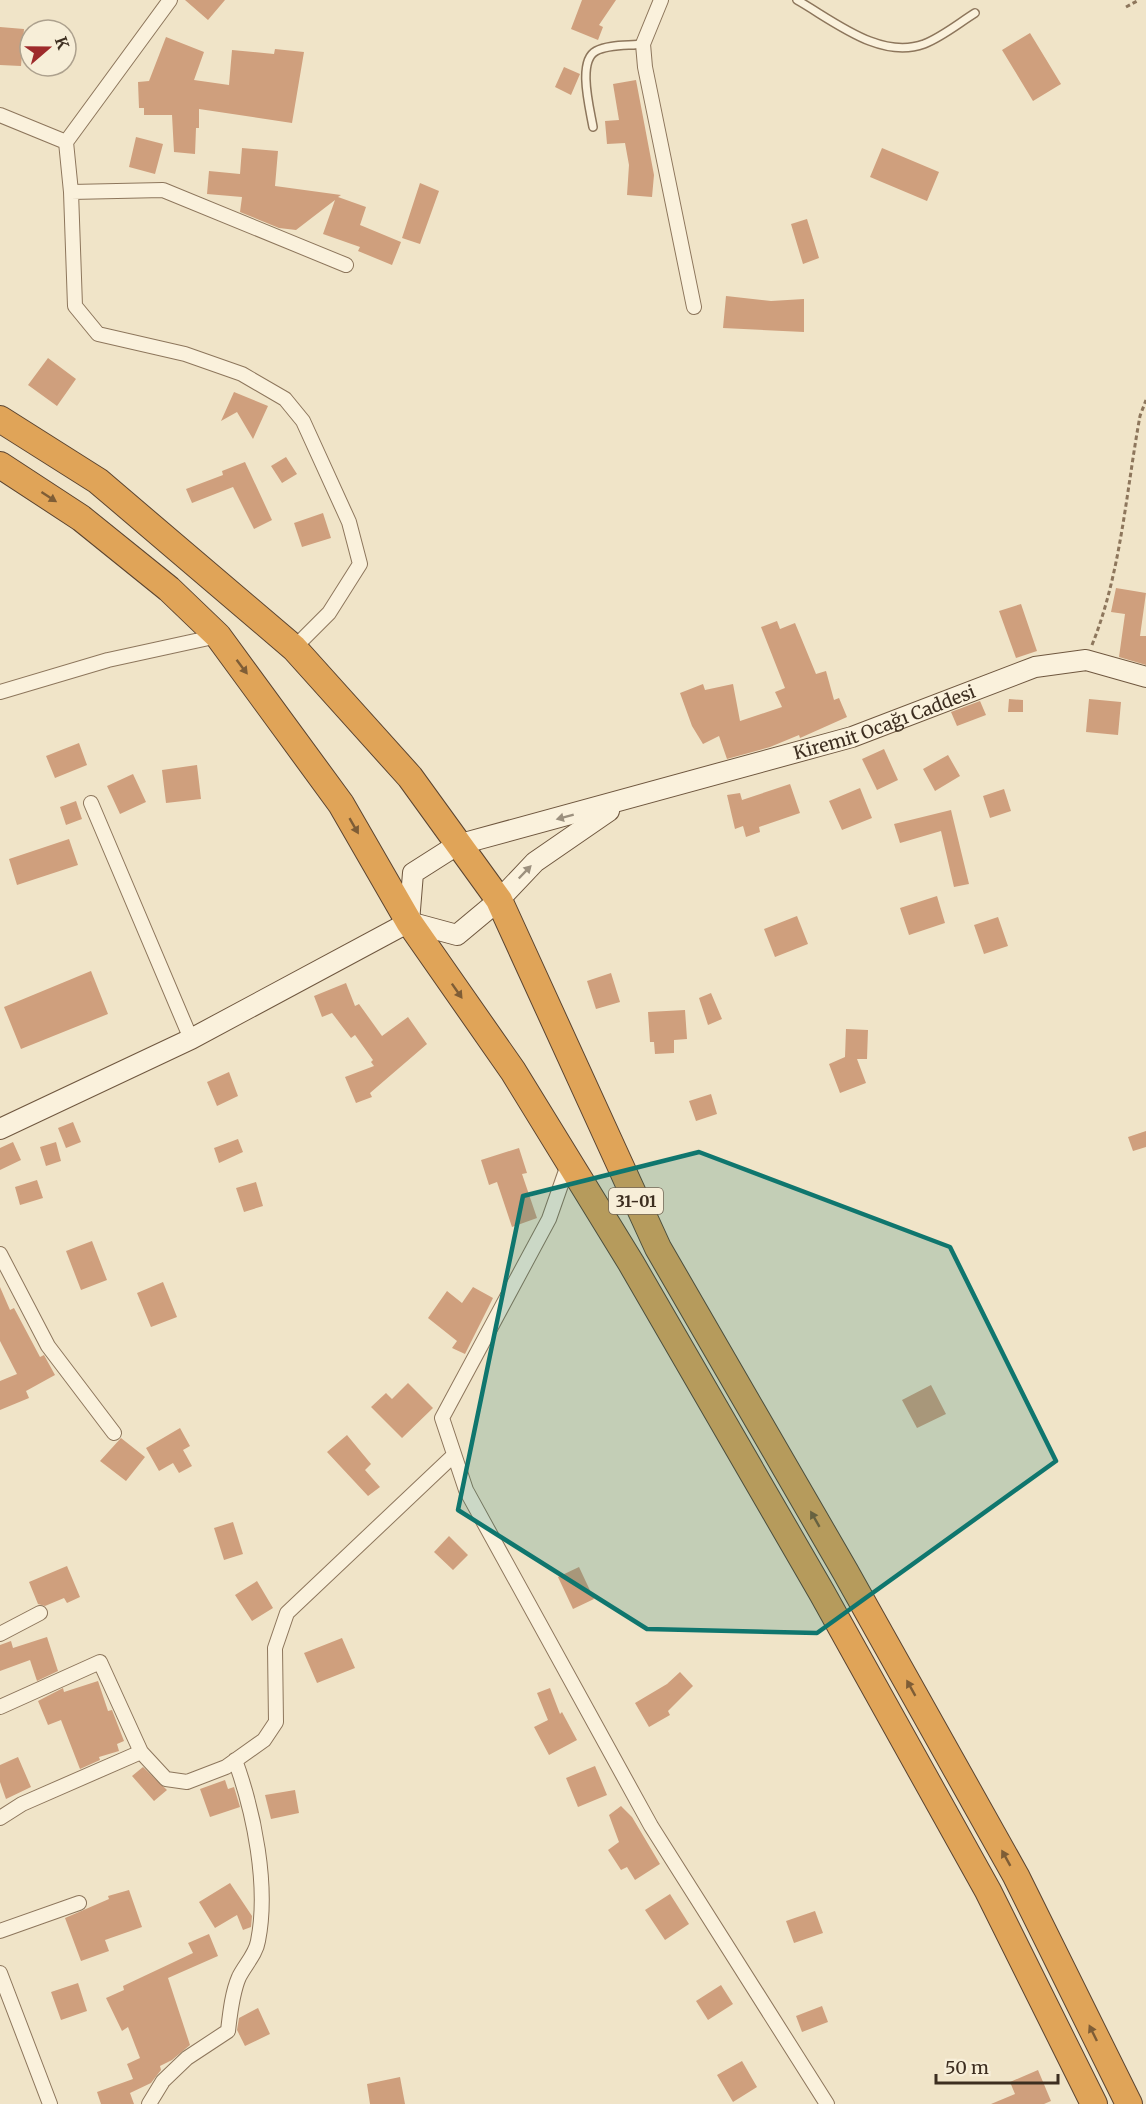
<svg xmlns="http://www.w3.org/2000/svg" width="1146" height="2104" viewBox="0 0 1146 2104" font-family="Merriweather,serif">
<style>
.building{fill:#cf9f7d}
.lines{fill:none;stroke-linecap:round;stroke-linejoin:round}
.lane-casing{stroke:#8d765c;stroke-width:10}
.street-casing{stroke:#8d765c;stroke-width:16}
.secondary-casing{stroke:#6f573f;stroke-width:22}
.highway-casing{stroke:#5b4430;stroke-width:28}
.path{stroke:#8d765c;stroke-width:3;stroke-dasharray:4.5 3;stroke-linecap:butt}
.lane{stroke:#faf1dc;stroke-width:7}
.street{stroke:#faf1dc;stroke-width:14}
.secondary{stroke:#faf1dc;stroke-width:20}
.highway{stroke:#e0a458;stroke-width:26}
.oneway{fill:#7e5d36}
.oneway2{fill:#9c907e}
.marked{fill:#0f766e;fill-opacity:0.2;stroke:#0f766e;stroke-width:4.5;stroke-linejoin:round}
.labels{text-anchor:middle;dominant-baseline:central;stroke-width:4.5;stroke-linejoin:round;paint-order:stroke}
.shield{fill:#f7eed8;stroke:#756857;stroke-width:1.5}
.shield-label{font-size:16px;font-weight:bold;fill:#3d2e20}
.street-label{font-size:18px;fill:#3d2e20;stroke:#f7eed8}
</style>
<rect width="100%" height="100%" fill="#f0e4c8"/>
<path class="building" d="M185,0H225L208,20Z
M582,0H616L599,25L603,27L598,40L571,29Z
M0,27L24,29L21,66L0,65Z
M1030,33L1061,84L1033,101L1002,50Z
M166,37L204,52L194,80L229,85L232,50L274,54L275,49L304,52L292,123L199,109V128H196L195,154L174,152L172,115H144V108H139L138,82L149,81Z
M564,67L580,74L571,95L555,87Z
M636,80L654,175L652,197L627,195L629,165L625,143L607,144L605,121L619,120L613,84Z
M136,137L163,144L155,174L129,167Z
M242,148L278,151L275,186L341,195L338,197L366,207L360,225L401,242L392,265L358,251L360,247L323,234L335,200L296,230L279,228L240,212L242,197L207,194L209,171L240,174Z
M882,148L939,172L927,201L870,177Z
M420,183L439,191L420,244L402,238Z
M807,219L819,258L803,264L791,224Z
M726,296L771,301L804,299V332L723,328Z
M48,358L76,379L57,406L28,385Z
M234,392L268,406L253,439L237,412L221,421Z
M286,457L297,474L282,483L271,466Z
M245,462L272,520L254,529L233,487L192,503L186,489L223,475L222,471Z
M323,513L331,538L302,547L294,523Z
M1116,588L1146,593L1140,636H1146V665L1119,657L1125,614L1111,612Z
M1021,604L1037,651L1016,658L999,611Z
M777,621L780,629L795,623L816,674L826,671L834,700L839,698L847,717L800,738L799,735L770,747L727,759L719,736L703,744L692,726L680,693L703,684L705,690L733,684L740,721L782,707L775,692L785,688L761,627Z
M1009,699L1023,700V712H1008Z
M1089,699L1121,702L1118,735L1086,732Z
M980,701L986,715L957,726L951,712Z
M79,743L87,765L55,778L46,756Z
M884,749L898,780L877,790L862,759Z
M948,755L960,776L935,791L923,769Z
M197,765L201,799L166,803L162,770Z
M133,774L146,802L120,814L107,786Z
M790,784L800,813L759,827L760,832L746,837L743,826L735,829L727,795L740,793L742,800Z
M860,788L872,818L842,830L829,801Z
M1004,789L1011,811L990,818L983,796Z
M76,801L82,819L66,825L60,807Z
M951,810L969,884L954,887L941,831L900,843L894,824Z
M69,839L78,865L17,885L9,859Z
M937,896L945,923L909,935L900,908Z
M797,916L808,944L775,957L764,929Z
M998,917L1008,946L984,954L974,925Z
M91,971L108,1014L21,1049L4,1007Z
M611,973L620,1002L596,1009L587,981Z
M346,983L355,1006L359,1004L382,1036L408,1017L427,1044L370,1093L372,1097L356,1103L345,1077L374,1066L371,1062L373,1060L355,1035L351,1038L332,1013L322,1017L314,996Z
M711,993L722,1019L708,1025L699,998Z
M685,1010L687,1039L674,1040V1053L655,1054L654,1042H650L648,1012Z
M846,1029L868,1030L867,1059H857L866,1083L840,1093L829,1064L845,1057Z
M229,1072L238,1096L217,1106L207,1082Z
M711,1094L717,1114L696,1121L689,1101Z
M73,1122L81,1142L66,1148L58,1128Z
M1146,1131V1147L1133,1151L1128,1137Z
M238,1139L243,1152L219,1163L214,1148Z
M13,1142L21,1160L0,1170V1148Z
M56,1142L61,1161L46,1166L40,1147Z
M519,1148L527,1173L522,1174L537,1218L512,1227L497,1182L489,1185L481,1160Z
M37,1180L43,1198L20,1205L15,1187Z
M256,1182L263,1206L244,1212L236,1188Z
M92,1241L107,1280L81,1290L66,1251Z
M163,1282L177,1317L151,1327L137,1293Z
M0,1287L10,1310L14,1308L40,1357L44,1355L55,1375L26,1391L29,1398L0,1410V1381L17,1374L0,1341Z
M473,1287L493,1298L465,1354L452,1348L457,1341L428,1318L447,1291L462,1303Z
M408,1383L433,1408L402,1438L371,1407L386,1393L392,1399Z
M931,1385L946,1414L917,1428L902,1400Z
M180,1428L190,1446L183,1450L192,1466L179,1473L173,1463L159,1471L146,1448Z
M347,1435L371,1464L365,1470L380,1487L368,1496L327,1452Z
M121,1438L145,1457L126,1481L100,1461Z
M233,1522L243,1554L224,1560L214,1528Z
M449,1536L468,1555L453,1570L434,1552Z
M67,1566L80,1597L67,1603L64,1598L45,1606L38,1604L29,1582Z
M579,1567L594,1599L573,1609L558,1577Z
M257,1581L273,1608L252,1621L235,1595Z
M47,1637L58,1671L37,1681L30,1660L0,1671V1645L11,1641L13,1648Z
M342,1638L355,1668L317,1683L304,1653Z
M680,1672L693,1686L668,1711L670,1715L649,1727L635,1703L667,1684Z
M98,1681L108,1711L112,1710L124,1741L117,1744L119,1751L99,1757L100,1760L80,1769L61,1720L48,1725L38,1701L63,1688L64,1692Z
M550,1688L560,1714L562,1712L577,1740L549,1755L534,1727L548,1720L537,1693Z
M18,1757L31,1787L6,1799L0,1782V1765Z
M595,1766L607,1795L578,1807L566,1778Z
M143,1767L167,1790L154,1801L132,1776Z
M225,1780L228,1789L234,1787L240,1807L210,1817L200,1789Z
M295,1790L299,1813L271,1819L265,1795Z
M621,1806L632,1817L660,1864L635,1880L627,1867L621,1870L608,1850L619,1842L609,1815Z
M230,1883L252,1916L251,1927L243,1930L237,1915L215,1928L199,1902Z
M129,1890L142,1927L105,1940L109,1951L81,1961L65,1918L109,1899L108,1896Z
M670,1894L689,1924L665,1940L645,1910Z
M815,1911L823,1933L794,1943L786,1921Z
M209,1934L218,1956L168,1978L190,2045L172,2060L160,2066L161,2070L151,2083L130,2093L134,2104H101L97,2092L133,2079L127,2064L140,2058L128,2027L122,2031L106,1998L124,1990L123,1986L193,1953L188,1943Z
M78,1983L87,2011L61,2020L51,1992Z
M721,1985L733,2004L708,2020L696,2001Z
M822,2006L828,2022L802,2032L796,2016Z
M258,2008L270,2034L245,2046L237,2030L239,2018Z
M742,2061L757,2087L733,2102L717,2075Z
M1038,2070L1051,2101L1044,2104H991L1015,2094L1010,2082Z
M400,2077L405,2104H370L367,2084Z"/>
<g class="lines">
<g class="lane-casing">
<path id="lane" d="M797,0C834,21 880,60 924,44C942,37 959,23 975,13
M593,127C590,109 577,61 596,51C609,44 630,46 643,44"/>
</g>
<g class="street-casing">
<path id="street" d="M170,0L66,142L71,192L75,306L98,334L185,354L242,374L285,399L303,421L349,522L360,564L329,613L294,648
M661,0L643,44L645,67L694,307
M0,115L66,142
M71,192L163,190L346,265
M0,692L108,660L218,636
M91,803L191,1039
M569,1162L549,1219L442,1418L466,1490L651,1826L827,2104
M0,1254L48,1346L114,1433
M0,1634L40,1613
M0,1707L100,1662L141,1752L166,1779L187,1782L226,1767L264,1740L276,1722L275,1648L287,1613L454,1455
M0,1818L22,1804L141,1752
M0,1931L79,1903
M0,1973L50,2104
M149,2104L163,2081L187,2058L228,2031C230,2014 232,1993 239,1977C245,1965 256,1954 258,1941C269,1886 254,1812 235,1760"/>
</g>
<g class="secondary-casing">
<g id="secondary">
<path id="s1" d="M409,922L413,873L457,845L852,737L1035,667L1086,660L1146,677"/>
<path d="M0,1129L191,1039L409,922L457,935L499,900L535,862L609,811"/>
</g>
</g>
<g class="highway-casing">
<path id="highway" d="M0,419L98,481L294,648L410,777L499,900L658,1248L845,1571L1016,1876L1129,2104
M0,465L81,518L169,589L218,636L341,804L409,922L513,1071L631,1263L822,1593L988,1891L1094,2104"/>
</g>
<path class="path" d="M1126,7L1139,0
M1092,645C1121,573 1126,492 1140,416L1146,400"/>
<use href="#lane" class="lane"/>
<use href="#street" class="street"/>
<use href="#secondary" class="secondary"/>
<use href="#highway" class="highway"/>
</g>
<defs><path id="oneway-solid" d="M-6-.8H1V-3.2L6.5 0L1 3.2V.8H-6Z" transform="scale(1.5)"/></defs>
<g class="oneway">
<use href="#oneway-solid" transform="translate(49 497) rotate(33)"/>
<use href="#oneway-solid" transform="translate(242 667) rotate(53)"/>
<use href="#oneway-solid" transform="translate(354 826) rotate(60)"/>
<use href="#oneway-solid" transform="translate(457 991) rotate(55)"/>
<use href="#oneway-solid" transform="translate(815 1519) rotate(-120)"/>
<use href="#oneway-solid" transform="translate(911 1688) rotate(-119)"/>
<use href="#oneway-solid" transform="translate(1006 1858) rotate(-119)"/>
<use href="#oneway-solid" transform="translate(1093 2033) rotate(-116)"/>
</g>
<g class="oneway2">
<use href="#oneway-solid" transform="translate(565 817) rotate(165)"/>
<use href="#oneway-solid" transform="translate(525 872) rotate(-46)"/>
</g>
<path class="marked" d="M699,1152L950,1247L1056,1461L817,1633L647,1629L458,1510L523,1196Z"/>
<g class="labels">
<rect class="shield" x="609" y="1188" width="54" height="26" rx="4.5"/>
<g class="shield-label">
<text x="636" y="1201">31-01</text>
</g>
<g class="street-label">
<text stroke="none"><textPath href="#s1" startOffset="546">Kiremit Ocağı Caddesi</textPath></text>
</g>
</g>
<g transform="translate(48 48) rotate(70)"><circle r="28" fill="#f7eed8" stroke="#ada18e" stroke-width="1.5"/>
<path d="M0-4.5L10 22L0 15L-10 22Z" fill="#9e2a2b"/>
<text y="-9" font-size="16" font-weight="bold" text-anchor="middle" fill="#3d2e20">K</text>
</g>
<path d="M936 2074v9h122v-9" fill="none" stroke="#3d2e20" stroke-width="3"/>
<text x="945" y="2074" font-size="18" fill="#3d2e20" stroke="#f7eed8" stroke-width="4.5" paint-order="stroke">50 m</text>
</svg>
